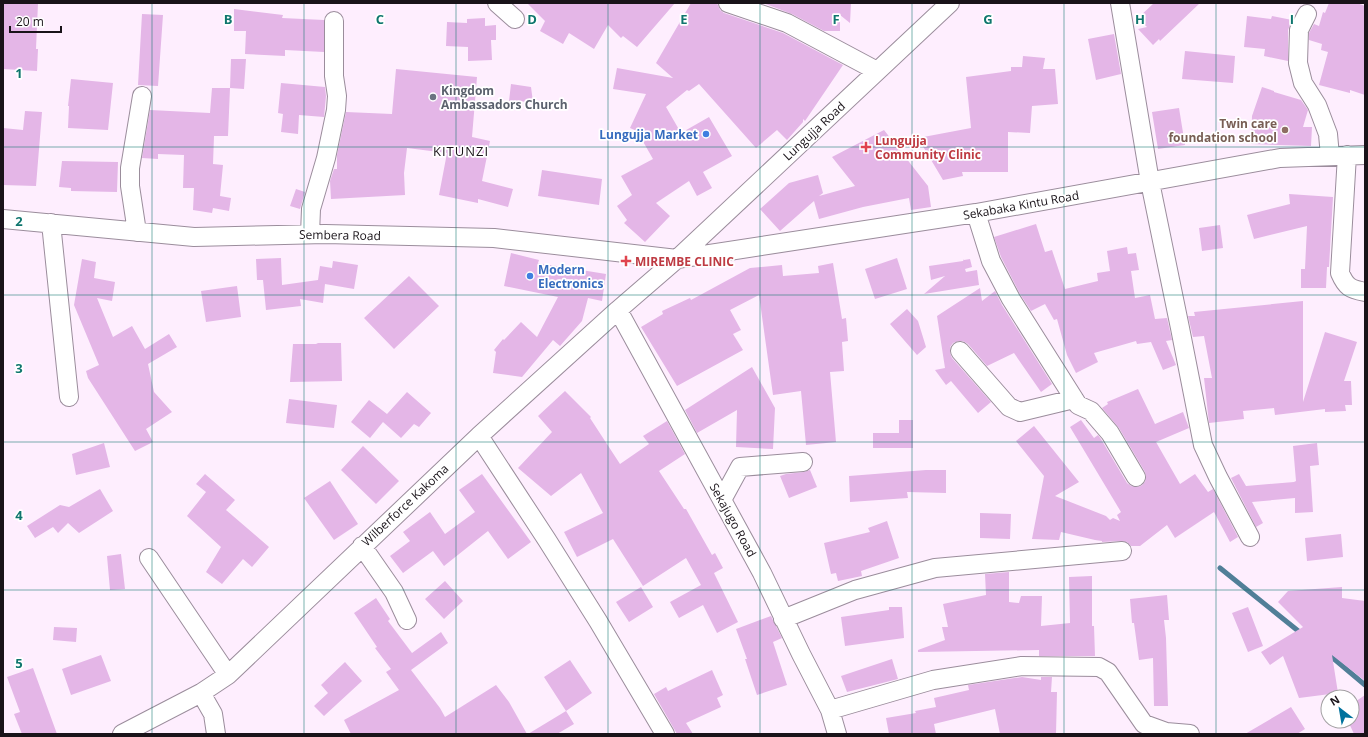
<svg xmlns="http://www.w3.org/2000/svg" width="1368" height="737" viewBox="0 0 1368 737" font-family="'Open Sans',sans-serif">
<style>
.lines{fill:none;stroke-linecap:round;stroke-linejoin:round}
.stream{stroke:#517f98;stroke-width:5}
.building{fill:#e4b6e7}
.minor-casing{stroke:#9b8d9c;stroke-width:20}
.minor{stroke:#fff;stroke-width:18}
.grid{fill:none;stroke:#0f766e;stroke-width:1;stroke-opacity:0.55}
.worship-dot{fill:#6b7280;stroke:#fff;stroke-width:1.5}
.education-dot{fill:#8d6e63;stroke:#fff;stroke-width:1.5}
.shop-dot{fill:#3f7fe0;stroke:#fff;stroke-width:1.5}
.health-dot{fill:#e0444e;stroke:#fff;stroke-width:1.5}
.labels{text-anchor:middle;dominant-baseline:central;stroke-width:3.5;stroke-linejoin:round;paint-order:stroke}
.worship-label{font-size:12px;font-weight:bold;fill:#5b616d;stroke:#fff;text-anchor:start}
.education-label{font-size:12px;font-weight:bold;fill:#785e54;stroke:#fff;text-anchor:end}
.street-label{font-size:12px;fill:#191319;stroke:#fff}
.shop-label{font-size:12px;font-weight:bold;fill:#366cbe;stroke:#fff;text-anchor:end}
.health-label{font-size:12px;font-weight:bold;fill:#be3a42;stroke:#fff;text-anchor:start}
.neighbourhood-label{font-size:13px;letter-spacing:1px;fill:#191319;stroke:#fff}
.grid-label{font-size:13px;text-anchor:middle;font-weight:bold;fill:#0f766e;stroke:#fff;stroke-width:3.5;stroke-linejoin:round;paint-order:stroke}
</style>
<rect width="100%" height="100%" fill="#feeefe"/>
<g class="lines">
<path class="stream" d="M1220,568L1302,634
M1327,653L1365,685"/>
</g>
<path class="building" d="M3,3H38L36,49H38L37,71L3,69Z
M527,3H675L637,47L623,36L621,38L608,25L594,49L569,33L563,44L540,31L545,21Z
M691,3H717L720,10L724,13L783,33L843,65L805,121L803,119V122L787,140L777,130L756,148L699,84L689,91L687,90L666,107L681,133L709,117L732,156L703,172L712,188L697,196L689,181L656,203L670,216L645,242L624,223L627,220L617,206L632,195L621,176L653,159L637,131L630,128L646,94L613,89L617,68L673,78L656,63Z
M763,3H851L850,23L840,15V31H824L792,14Z
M1154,3H1200L1160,41L1159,39L1153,45L1138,29L1147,27L1138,18Z
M1329,3H1357L1365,6V95L1350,90V93L1319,85L1328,52L1321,50L1322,44L1309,40V33L1314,24L1319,26L1323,12L1325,13Z
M234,9L283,15L282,18L324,20V52L285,50V56L245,54L246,31H234Z
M142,14L163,15L158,86L138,85Z
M1247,16L1271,19L1272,16L1292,20L1288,30V61L1264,56L1265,49L1244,47Z
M485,18V26L496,25V40H491L492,60L468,61V47L446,46L447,22L467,23V19Z
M1114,34L1121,74L1096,80L1088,39Z
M1185,51L1235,56L1233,83L1182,79Z
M1023,56L1045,58L1043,69H1055L1058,104L1032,106L1030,133L1008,132V172H962L963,176L943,180L918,138L971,128L966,77L1011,71V67H1022Z
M231,59H246L244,89L230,88Z
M396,69L477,77L472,137L490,141L482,181L513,189L508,207L478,199V203L439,195L447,153L407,148L404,173L405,195L331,199L330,181L334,169H337V155L346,112L392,114Z
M71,79L113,83L108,130L68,128L69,106H68Z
M281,83L325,87L326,96L324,117L299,115L298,134L281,132L283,114L278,113Z
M511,84L531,87L533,102L509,101Z
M1262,87L1274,91V92L1301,100L1308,110L1303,127H1312L1311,146L1251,144L1252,116Z
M212,88H230L228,136H214L213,164L223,165L220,196L231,198L229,211L213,208L212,213L193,210L194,188H183L184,155L158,154V159L142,158L150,110L210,113Z
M1179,108L1185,145L1158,149L1152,112Z
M25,111L42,112L36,186L3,185V128L23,130Z
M884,130L928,186L931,207L911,210L909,198L863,207L819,219L814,201L780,231L760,209L789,183L818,175L823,193L819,196L855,186L832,157Z
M62,161L118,162L117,192L71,191V188L59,187Z
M542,170L602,179L599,205L538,196Z
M296,189L305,192L300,209L290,206Z
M1289,194L1333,197L1329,267H1327L1326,288H1301V269H1305L1307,226L1254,239L1247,215L1290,204Z
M1036,224L1045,252L1052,250L1065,289L1098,281L1097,273L1110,271L1107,251L1127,247L1128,254L1136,253L1139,270L1131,271L1135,298L1150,295L1155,319L1167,318L1172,340L1166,341L1176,365L1163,370L1151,342L1137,344L1136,341L1094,353L1098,362L1076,373L1067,355L1057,319L1054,320L1045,304L1031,311L1020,294L1001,257L994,237Z
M1220,225L1223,248L1202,251L1199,228Z
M511,253L539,260L538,263L606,274L602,301L588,298L582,321L560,346L553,340L522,377L493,373L496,352L494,350L503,339L504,340L521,322L537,337L558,297L504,286Z
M281,258L282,285L318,280L320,266L332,268L333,261L358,265L354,289L325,284L323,303L300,299L301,306L266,310L263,280H257L256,259Z
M897,258L907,289L875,299L865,269Z
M82,259L96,262L94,278L115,282L112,301L97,298L113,337L132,326L145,349L169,334L177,347L148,364L154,392L172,412L146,429L153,442L135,451L88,378L86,371L99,365L74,305Z
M964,259V260L970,259L972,267L965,269L966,272L977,270L979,285L924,294L945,276L931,280L929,266L963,261Z
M833,263L842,319L846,318L848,341L842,342L844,371L830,372L836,442L806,445L801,391L773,395L759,295L730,310L741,330L733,334L743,350L677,386L641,327L663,314L662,311L690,298L691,300L750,268L782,265L783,276L819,273L818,266Z
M409,276L439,306L394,349L364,318Z
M237,286L241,317L206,322L201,291Z
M980,288L982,301L995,291L1002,305L1052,384L1041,392L1014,353L987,366L968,344L963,341H958L953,343L950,347V353L952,358L991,402L978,413L951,381L946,385L935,370L945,368L937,316Z
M1303,301V402L1325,332L1357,342L1344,381H1351L1352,405H1345L1346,411L1325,412V409L1275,415L1274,408L1243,411L1244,419L1209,423L1204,378H1212L1204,336L1193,337L1188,316H1195L1194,312Z
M907,309L918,321L926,347L917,355L890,324Z
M318,343H341L342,381L290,382L293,344H316Z
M752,367L775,408L773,449L736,447L737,410L697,433L685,410Z
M1138,389L1155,424L1183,412L1189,428L1156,442L1180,484L1195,474L1208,492L1213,489L1238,537L1230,542L1214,512L1175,538L1167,525L1140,546H1131L1127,542L1121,541L1102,542V541L1095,540L1061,532L1059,540L1032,539L1044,476L1016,441L1034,426L1079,482L1055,496L1106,516L1110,520L1113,518L1120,521L1117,515L1121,512L1070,427L1081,420L1094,438L1098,435L1101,439L1127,483L1131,486L1136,487L1141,486L1145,482L1146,477L1145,472L1119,428L1102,408L1108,404L1107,402Z
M565,391L591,417L590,418L620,464L649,444L643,436L667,421L685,454L659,471L684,509H686L712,555L715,553L723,568L714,573L738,622L717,633L703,605L679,618L670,602L701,585L686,558L643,586L613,539L577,557L564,532L603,513L581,473L551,496L518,468L552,432L538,416Z
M407,392L431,413L419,427L414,424L401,438L383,422L370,438L351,422L369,400L387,414Z
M289,399L337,405L334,428L286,423Z
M899,420H913V448H873V433H899Z
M104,443L110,467L76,475L72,454Z
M1317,443L1319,465L1310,466L1313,512L1295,513V498L1252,502L1263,523L1256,527L1231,478L1239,474L1246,486L1294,482L1296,481L1293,446Z
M363,446L399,481L376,504L341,470Z
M810,470L817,487L789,498L780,476L786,474L804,472Z
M926,470H946V493L907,492L908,498L850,502L849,476Z
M205,474L235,500L226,510L269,547L252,567L243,559L222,584L206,572L221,547L187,516L206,492L196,484Z
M482,474L531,542L508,559L488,531L444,566L433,551L403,573L390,556L410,541L403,532L430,512L445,534L475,512L459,490Z
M330,481L358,524L334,540L304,498Z
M100,489L113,511L79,533L68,523L58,533L53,527L35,538L27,526L60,505L69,507Z
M980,513L1011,514L1010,539L980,538Z
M887,521L899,558L861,571L862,576L838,581L836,573L831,574L824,543L870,532L868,528Z
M1341,534L1343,557L1307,561L1305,538Z
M121,554L125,589L110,590L107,556Z
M1009,572V602L1019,603L1021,596H1042L1041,626L1070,623L1069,577L1092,576V626H1094L1095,656H1039V650L918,652V650L945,640L942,627H948L943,604L986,595L985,574Z
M445,581L463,601L444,619L425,599Z
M641,587L653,607L629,622L616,602Z
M1342,587V598L1365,601V681L1332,655L1338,693L1299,698L1283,656L1270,665L1261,652L1303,627L1278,602L1288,591Z
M1167,595L1169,620H1164L1166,638L1168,706H1154L1153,658L1139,660L1134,623H1132L1130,599Z
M376,598L390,619L388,621L412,653L441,632L448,643L411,670L440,708L445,717L496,685L509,702L527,734H351L344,720L399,690L386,672L391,669L375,648L377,647L354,613Z
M889,607H902L904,638L845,646L841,617L889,610Z
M1248,607L1263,646L1248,652L1232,613Z
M771,616L782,638L773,642L787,685L757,695L745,659H747L736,629Z
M54,627L77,628L76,642L53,640Z
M101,655L111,681L71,695L62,669Z
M892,659L898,679L847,692L841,676Z
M570,660L592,693L566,711L544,677Z
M345,662L362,681L324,716L314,706L328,693L321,685Z
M33,668L57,734H22L14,714L20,712L7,677Z
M712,670L723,695L717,698L721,707L686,723L693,734H677L654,694L666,687L668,691Z
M1022,677L1041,680V677H1052L1051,692H1057L1056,734H1000L995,709L934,724L936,734H889L886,718L916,713L915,711L936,707L934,698L969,690L968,685Z
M1365,695V734H1354L1348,721H1352V704Z
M1291,707L1305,729L1297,734H1245Z
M566,711L574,724L557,734H528Z"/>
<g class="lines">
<g class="minor-casing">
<path id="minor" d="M497,3L515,19
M728,3L787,23L877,71
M1120,3L1150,182L1180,328L1203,445L1218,477L1250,537
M1307,14L1299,30L1298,63L1303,83L1317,105L1328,134L1330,156
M1347,155L1340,273C1346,287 1350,289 1365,292
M976,213L991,261L1011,299L1078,405L1091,411L1110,433L1136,477
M3,219L194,237L325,234L494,238L677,259L976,213L1280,158L1365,155
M51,223L69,397
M137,232L130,186V168L142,96
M310,234L311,209L326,158L336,110L337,96L334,76V21
M618,310L762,573L801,654L830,710L837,734
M960,351L1009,407L1020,412L1074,399
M479,436L547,540L598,621L665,734
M722,500L740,467L803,462
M362,546L394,592L407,620
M149,558L228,675
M783,619L855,590L935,568L1122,551
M201,693L213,714L216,734
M830,710L933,680L1022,666L1099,667L1108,672L1144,724L1166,732L1190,734
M122,734L201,693L228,675L479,436L618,310L677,259L950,3"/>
</g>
<use href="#minor" class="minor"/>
</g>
<path class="grid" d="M152,3V734M304,3V734M456,3V734M608,3V734M760,3V734M912,3V734M1064,3V734M1216,3V734M3,147H1365M3,295H1365M3,442H1365M3,590H1365"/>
<circle class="worship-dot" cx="433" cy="97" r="4"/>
<circle class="education-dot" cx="1285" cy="130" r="4"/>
<g class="shop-dot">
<circle cx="706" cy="134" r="4"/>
<circle cx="530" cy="276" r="4"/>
</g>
<g class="health-dot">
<path d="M864 141h4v4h4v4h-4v4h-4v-4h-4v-4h4z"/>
<path d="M624 255h4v4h4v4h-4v4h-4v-4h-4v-4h4z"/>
</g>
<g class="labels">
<g class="worship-label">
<text x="441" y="90">Kingdom<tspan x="441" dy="14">Ambassadors Church</tspan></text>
</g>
<g class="education-label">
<text x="1277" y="123">Twin care<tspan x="1277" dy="14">foundation school</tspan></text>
</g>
<g class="street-label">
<text transform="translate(814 131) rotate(-43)">Lungujja Road</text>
<text transform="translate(1021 205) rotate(-10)">Sekabaka Kintu Road</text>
<text transform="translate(340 235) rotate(1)">Sembera Road</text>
<text transform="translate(405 505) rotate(-43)">Wilberforce Kakoma</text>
<text transform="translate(733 520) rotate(61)">Sekajugo Road</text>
</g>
<g class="shop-label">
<text x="698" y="134">Lungujja Market</text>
<text x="538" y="269" text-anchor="start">Modern<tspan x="538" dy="14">Electronics</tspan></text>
</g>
<g class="health-label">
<text x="875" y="140">Lungujja<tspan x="875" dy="14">Community Clinic</tspan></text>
<text x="635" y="261">MIREMBE CLINIC</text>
</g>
<g class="neighbourhood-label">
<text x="461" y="151">KITUNZI</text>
</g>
</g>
<g class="grid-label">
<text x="228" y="24">B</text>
<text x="380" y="24">C</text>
<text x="532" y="24">D</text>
<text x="684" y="24">E</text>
<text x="836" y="24">F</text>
<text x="988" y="24">G</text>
<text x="1140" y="24">H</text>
<text x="1292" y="24">I</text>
<text x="19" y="78">1</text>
<text x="19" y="226">2</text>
<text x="19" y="373">3</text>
<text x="19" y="520">4</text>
<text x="19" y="668">5</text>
</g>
<rect width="1368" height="737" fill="none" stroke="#191319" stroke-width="8"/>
<g transform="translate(1340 709) rotate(329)"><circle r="19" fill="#ffffff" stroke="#a3a1a3"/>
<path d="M0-3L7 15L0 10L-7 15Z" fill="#00729d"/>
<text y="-6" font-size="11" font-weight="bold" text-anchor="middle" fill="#191319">N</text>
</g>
<path d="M10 26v6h51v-6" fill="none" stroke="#191319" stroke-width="2"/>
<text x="16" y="26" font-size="12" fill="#191319" stroke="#ffffff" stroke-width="3" paint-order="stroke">20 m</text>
</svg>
